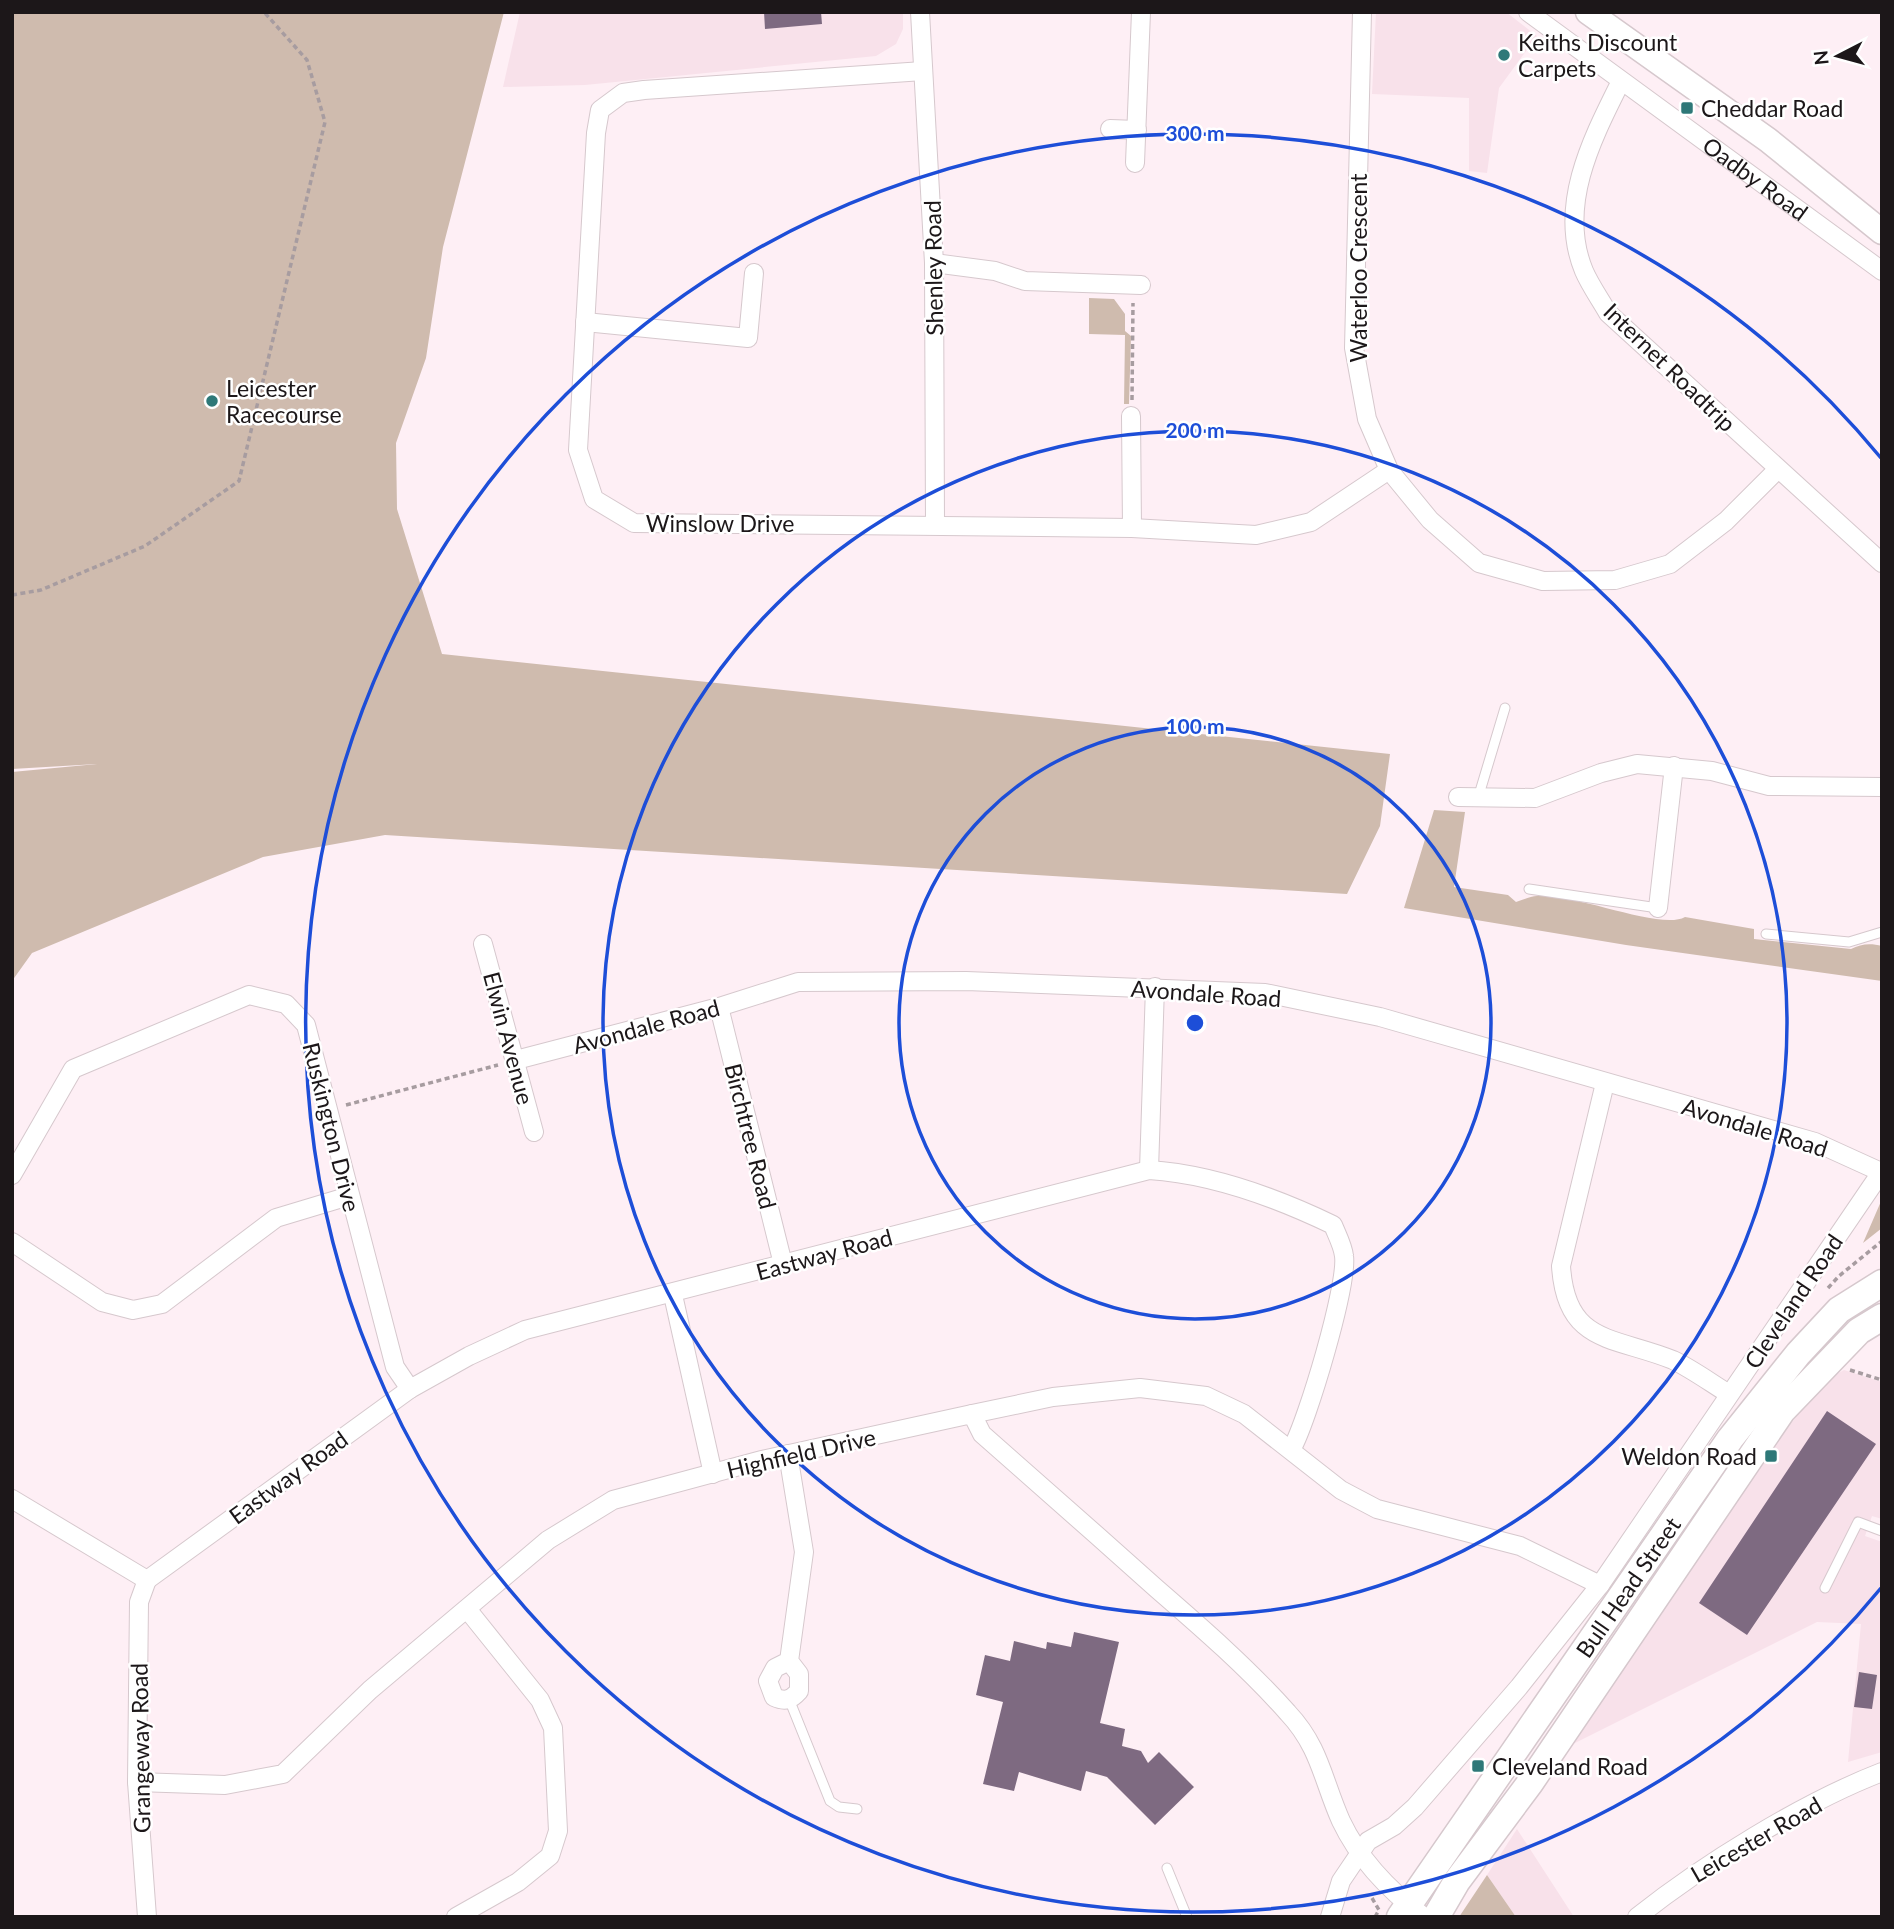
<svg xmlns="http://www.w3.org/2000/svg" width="1894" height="1929" viewBox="0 0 1894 1929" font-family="Lato,sans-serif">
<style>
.built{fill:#f8e1ea}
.green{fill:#cfbbae}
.building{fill:#7e6a81}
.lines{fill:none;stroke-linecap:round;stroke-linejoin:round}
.lane-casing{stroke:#d6c8cd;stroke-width:11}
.street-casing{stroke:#d6c8cd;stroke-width:20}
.secondary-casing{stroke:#d6c8cd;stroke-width:27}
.primary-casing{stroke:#d6c8cd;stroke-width:29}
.path{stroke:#a79ca0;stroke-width:3.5;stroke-dasharray:5 3.5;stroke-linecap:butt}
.lane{stroke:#fff;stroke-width:9}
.street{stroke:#fff;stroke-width:18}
.secondary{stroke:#fff;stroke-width:24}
.primary{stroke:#fff;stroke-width:26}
.ring{fill:none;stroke:#1d4ed8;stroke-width:3.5}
.poi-dot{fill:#2e7878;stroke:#fff;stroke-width:2.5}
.labels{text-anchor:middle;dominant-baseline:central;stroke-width:5;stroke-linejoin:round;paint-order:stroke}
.poi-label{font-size:23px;fill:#1c1719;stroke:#fff;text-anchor:start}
.street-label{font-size:23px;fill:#1c1719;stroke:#fff}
.centre{fill:#1d4ed8;stroke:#fff;stroke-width:3.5}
.ring-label{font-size:21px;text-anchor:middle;font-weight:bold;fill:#1d4ed8;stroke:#fff;stroke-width:5;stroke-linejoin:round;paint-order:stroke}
</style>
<rect width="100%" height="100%" fill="#feeff5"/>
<path class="built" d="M520,12H903V29L896,44L876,56L585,85L503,87Z
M1376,12H1506L1537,36L1499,88L1487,173L1469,171V98L1372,94Z
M1844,1370L1882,1382V1519L1872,1516L1865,1536L1882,1542V1752L1848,1762L1861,1624L1817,1622L1573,1744L1696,1546L1824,1381Z
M1517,1829L1574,1917H1516L1487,1875Z"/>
<path class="green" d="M12,12H504L443,247L426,358L396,443L397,509L442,654L1390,754L1380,826L1347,894L385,835L263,857L32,953L12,981V772L97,764L12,769Z
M1089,298L1114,299L1125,314V331L1131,336L1129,404H1124L1125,335L1089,334Z
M1434,810L1465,812L1454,887L1508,895L1516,902C1523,900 1531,896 1537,896C1575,893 1661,931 1685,917L1754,929V939L1851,949C1861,944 1870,943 1882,946V981L1626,945L1404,908Z
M1882,1199V1228L1863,1243Z
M1487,1875L1516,1917H1459Z"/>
<path class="building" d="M764,12H821L822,24L765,29Z
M1827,1411L1876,1444L1747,1635L1699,1603Z
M1074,1632L1119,1642L1100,1723L1125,1729L1122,1746L1141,1751L1148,1763L1159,1752L1194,1787L1155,1825L1107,1777L1086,1771L1081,1791L1019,1772L1014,1791L983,1784L1003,1702L976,1695L985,1655L1010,1661L1014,1641L1046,1649L1047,1642L1071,1647Z
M1859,1672L1877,1675L1872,1709L1854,1707Z"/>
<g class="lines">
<g class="lane-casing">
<path id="lane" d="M1478,798L1505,708
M1529,889L1658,908
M1766,934L1849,942L1882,932
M1825,1588L1858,1522L1882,1531
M789,1699L830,1801L839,1807L857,1809
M1167,1868L1187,1917"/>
</g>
<g class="street-casing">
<g id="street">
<path d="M920,12L934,263L935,524"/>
<path d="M1362,12L1354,348L1367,419L1389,470L1430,520L1479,563L1543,581L1615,580L1670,564L1726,521L1777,470"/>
<path id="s1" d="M1528,12L1882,271"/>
<path d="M923,71L644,90L623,93L600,110L596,133L578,450L594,499L634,523L1132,528L1256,535L1311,522L1389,470"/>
<path d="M1621,81C1592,139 1557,206 1584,271C1590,285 1600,299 1608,313L1882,563"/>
<path d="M1110,129L1137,130"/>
<path d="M1135,163L1141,12"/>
<path d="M934,263L995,271L1025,281L1141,285"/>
<path d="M585,322L748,338L754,273"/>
<path d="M1131,416L1132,528"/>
<path d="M1458,797L1535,798L1601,773L1637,764L1712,771L1769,786L1882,787"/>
<path d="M1658,908L1674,766"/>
<path d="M483,944L534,1132"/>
<path d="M719,1007L783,1264"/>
<path d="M516,1060L719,1007L798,982L966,981L1265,993L1380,1017L1815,1142L1881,1172"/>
<path d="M1605,1083L1561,1266C1566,1345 1614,1336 1673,1360C1692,1369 1711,1383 1729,1394"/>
<path d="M1149,1170L1155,987"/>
<path d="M12,1175L73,1069L249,995L286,1004L306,1025L395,1367L410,1389"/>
<path d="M12,1242L102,1302L133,1310L162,1304L276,1218L349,1196"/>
<path d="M673,1295L713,1474"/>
<path d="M972,1414L1053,1397L1140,1388L1206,1396L1244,1414L1341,1490L1377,1509L1520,1546L1600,1585"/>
<path d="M788,1454L804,1552L789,1661L775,1668L768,1681L774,1697C785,1702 791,1700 799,1691V1674L789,1661"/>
<path d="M12,1499L147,1580"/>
<path d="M147,1580L410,1389L469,1356L525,1330L1149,1170C1212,1174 1277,1198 1333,1225C1337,1235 1343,1246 1344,1256C1348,1285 1307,1422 1292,1448"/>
<path d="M137,1782L225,1785L283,1774L370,1690L548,1540L613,1500L762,1460L972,1414L982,1434C1040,1485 1099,1537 1157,1589C1202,1628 1248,1668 1288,1713C1320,1747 1323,1781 1341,1821C1359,1859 1391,1892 1424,1917"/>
<path d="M147,1917L137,1782L139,1602L147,1580"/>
<path d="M456,1917L518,1882L550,1856L558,1831L553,1728L540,1700L467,1609"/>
<path d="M1330,1917L1341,1881L1368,1841L1394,1826L1415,1807L1519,1687L1600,1585L1882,1171"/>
<path d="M1637,1917C1704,1864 1802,1803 1882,1772"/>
</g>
</g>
<g class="secondary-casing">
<path id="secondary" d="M1588,12L1768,140L1882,232"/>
</g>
<g class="primary-casing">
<g id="primary">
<path id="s2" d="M1400,1917L1730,1439L1798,1354L1839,1310L1882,1283"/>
<path d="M1436,1917L1457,1881L1530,1783L1782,1411L1859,1331L1882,1317"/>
</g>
</g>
<path class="path" d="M1132,400L1133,303
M12,595L41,590L145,546L239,481L325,122L307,60L264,12
M346,1105L498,1065
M1828,1288L1839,1276L1882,1241
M1850,1370L1882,1380
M1372,1898L1379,1910L1375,1917"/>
<use href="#lane" class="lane"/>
<use href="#street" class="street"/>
<use href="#secondary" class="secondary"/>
<use href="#primary" class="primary"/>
</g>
<g class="ring">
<circle cx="1195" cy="1023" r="296"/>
<circle cx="1195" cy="1023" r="592"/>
<path d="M1881 1588A889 889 0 1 1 1881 458"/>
</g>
<g class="poi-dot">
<circle cx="1504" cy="55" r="7"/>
<rect x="1680" y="101" width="14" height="14" rx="3.5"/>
<circle cx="212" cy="401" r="7"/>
<rect x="1764" y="1449" width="14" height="14" rx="3.5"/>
<rect x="1471" y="1759" width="14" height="14" rx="3.5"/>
</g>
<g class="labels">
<g class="poi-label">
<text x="1518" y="42">Keiths Discount<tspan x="1518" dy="26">Carpets</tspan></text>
<text x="1701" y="108">Cheddar Road</text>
<text x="226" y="388">Leicester<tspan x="226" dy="26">Racecourse</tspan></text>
<text x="1757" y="1456" text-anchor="end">Weldon Road</text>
<text x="1492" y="1766">Cleveland Road</text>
</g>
<g class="street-label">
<text stroke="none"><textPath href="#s1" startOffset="282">Oadby Road</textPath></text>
<text transform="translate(933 268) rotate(-91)">Shenley Road</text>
<text transform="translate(1358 268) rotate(-90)">Waterloo Crescent</text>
<text transform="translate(1670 367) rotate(44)">Internet Roadtrip</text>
<text x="720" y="523">Winslow Drive</text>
<text transform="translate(1206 993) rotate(4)">Avondale Road</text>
<text transform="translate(646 1026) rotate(-15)">Avondale Road</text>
<text transform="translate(509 1038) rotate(75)">Elwin Avenue</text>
<text transform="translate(332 1127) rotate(76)">Ruskington Drive</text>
<text transform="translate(1755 1127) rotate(17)">Avondale Road</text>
<text transform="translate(751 1136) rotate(76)">Birchtree Road</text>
<text transform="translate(824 1254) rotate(-15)">Eastway Road</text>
<text transform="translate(1793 1301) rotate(-56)">Cleveland Road</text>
<text transform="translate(801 1453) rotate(-13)">Highfield Drive</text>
<text transform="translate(288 1477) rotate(-36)">Eastway Road</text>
<text stroke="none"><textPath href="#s2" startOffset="401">Bull Head Street</textPath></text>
<text transform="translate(140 1748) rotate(-91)">Grangeway Road</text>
<text transform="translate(1756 1839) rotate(-30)">Leicester Road</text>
</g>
</g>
<circle cx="1195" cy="1023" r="10" class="centre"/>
<g class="ring-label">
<text x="1195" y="141">300 m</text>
<text x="1195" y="438">200 m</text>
<text x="1195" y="734">100 m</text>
</g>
<rect width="1894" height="1929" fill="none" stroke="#1c1719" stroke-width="28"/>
<g transform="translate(1838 56) rotate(264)" stroke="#ffffff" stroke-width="5" paint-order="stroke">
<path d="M0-5L12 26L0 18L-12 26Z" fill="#1c1719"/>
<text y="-10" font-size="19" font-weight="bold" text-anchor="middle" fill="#1c1719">N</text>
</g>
</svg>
